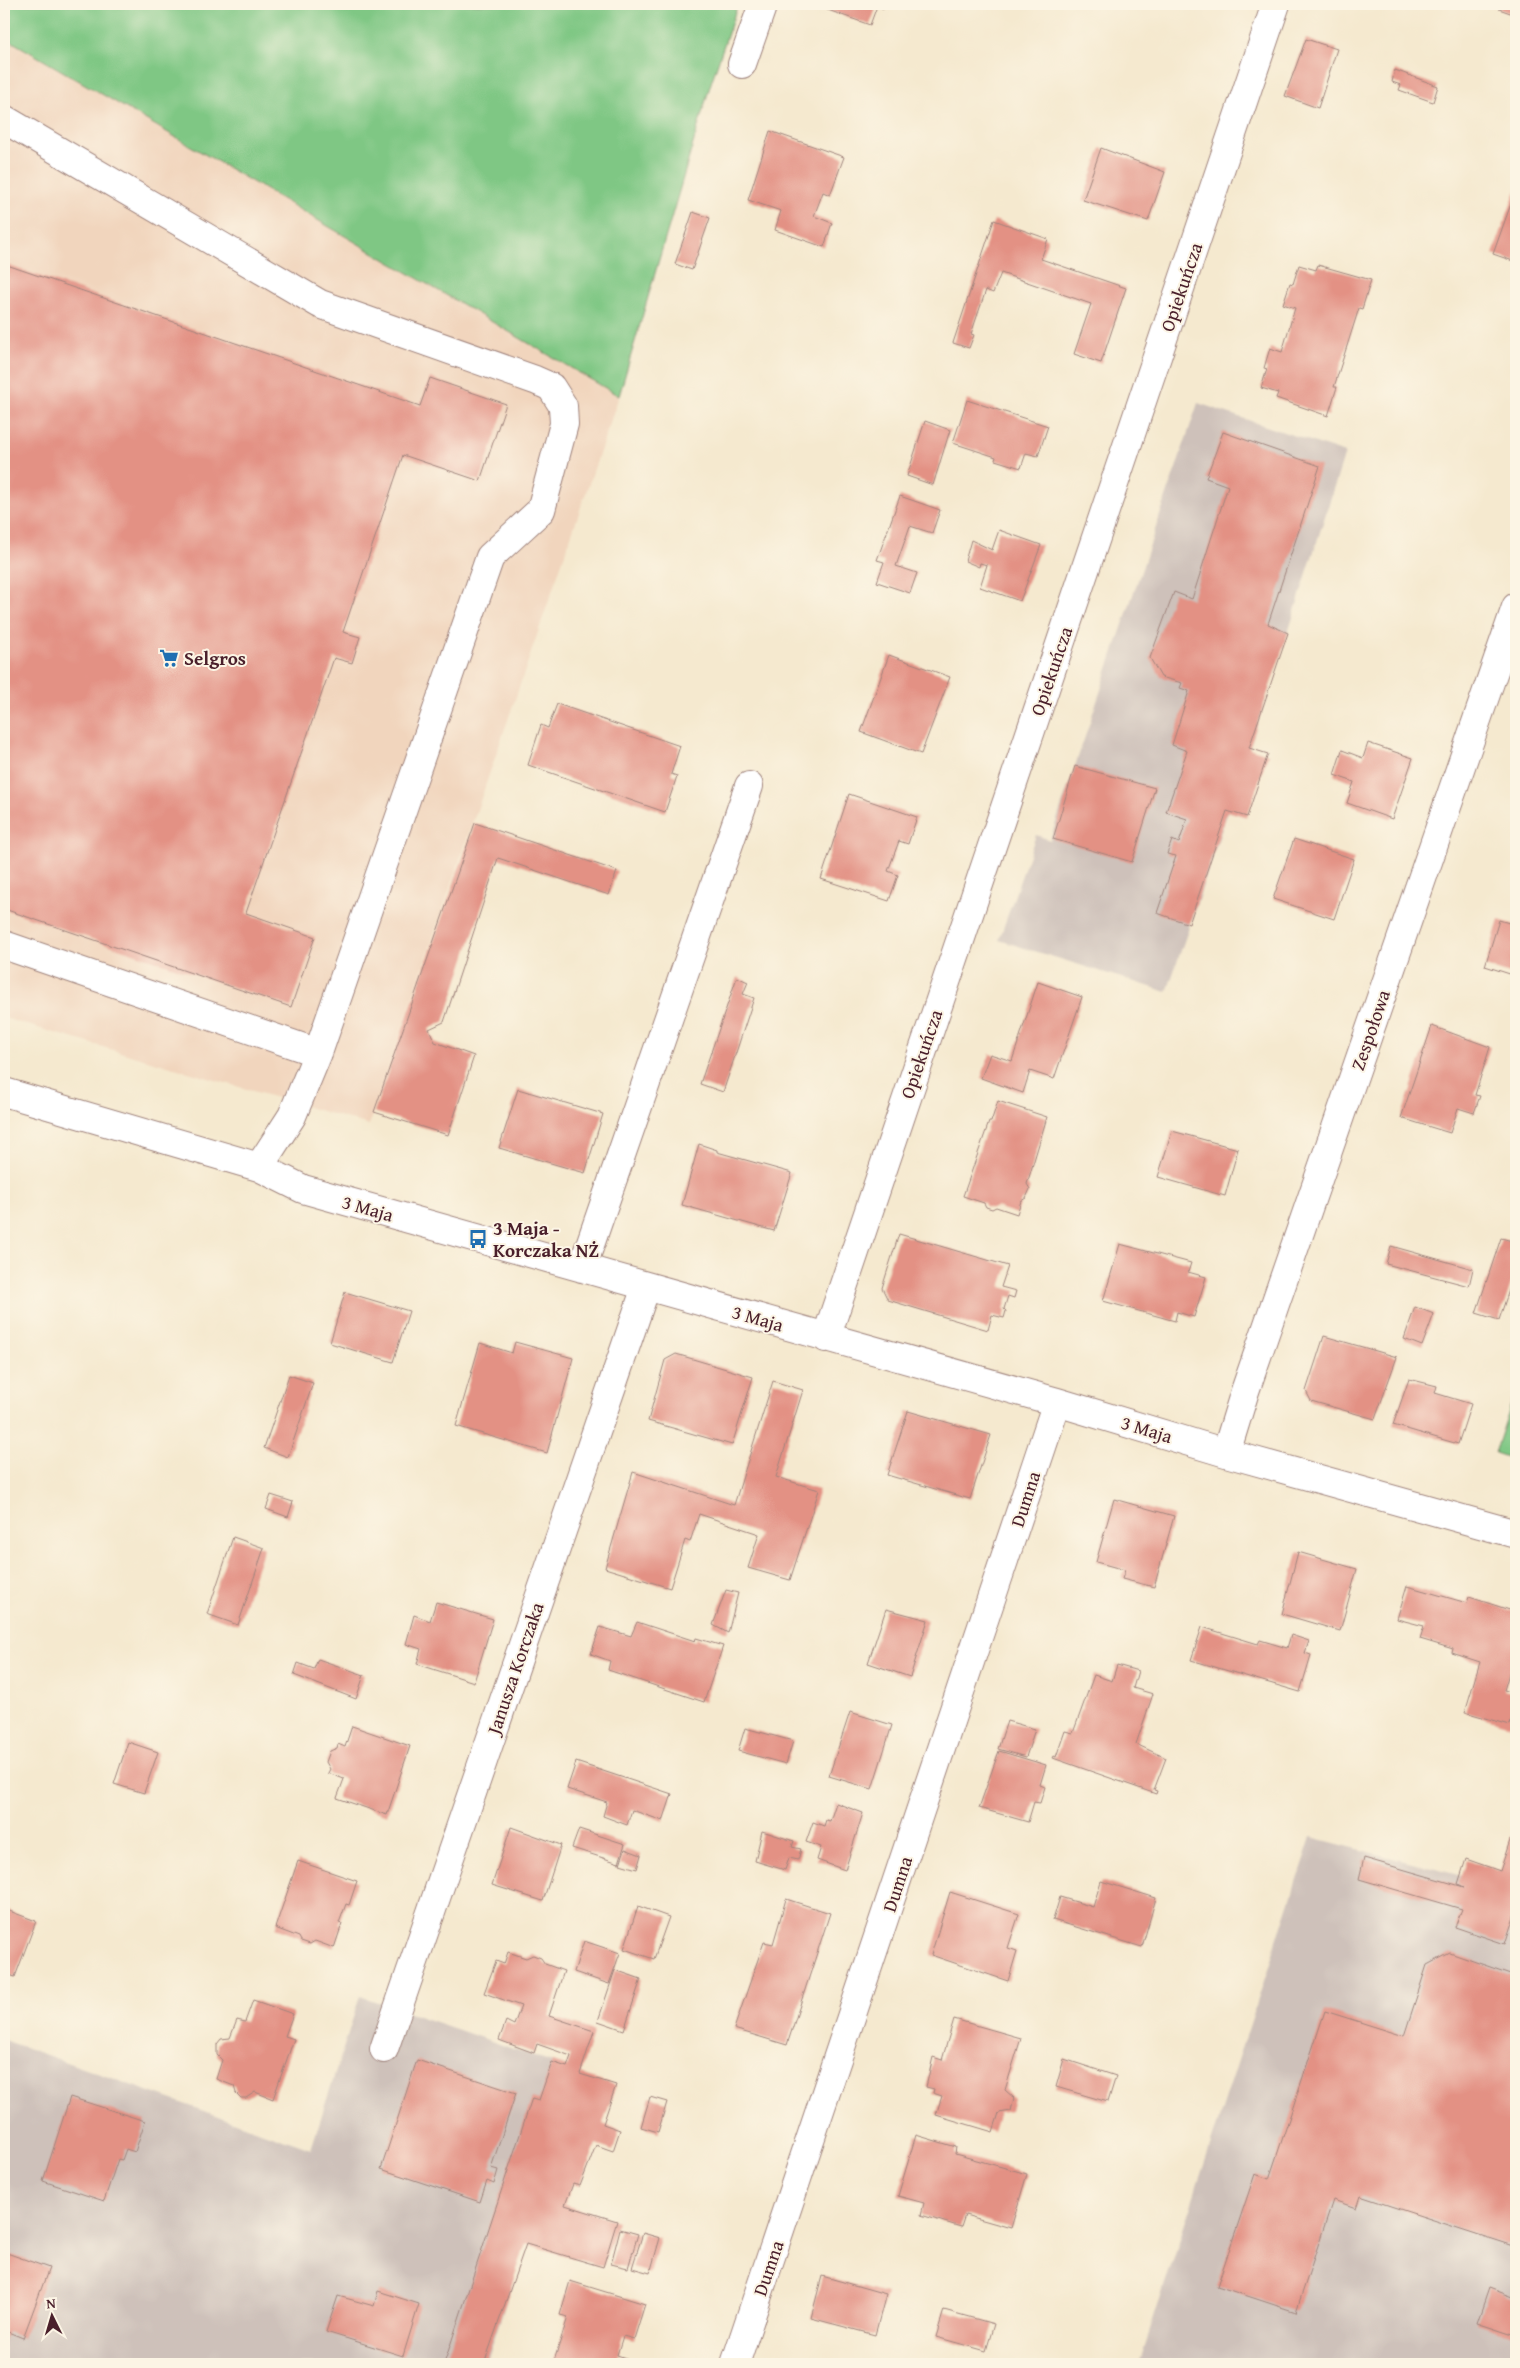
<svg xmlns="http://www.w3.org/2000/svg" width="1520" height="2368" viewBox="0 0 1520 2368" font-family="'Gentium Book Plus',serif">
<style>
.built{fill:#f1d5bd}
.industrial{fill:#cec1ba}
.green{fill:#7fc784;stroke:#647358}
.building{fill:#e39184}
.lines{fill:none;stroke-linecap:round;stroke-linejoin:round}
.minor-casing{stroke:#a0847d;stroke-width:30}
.minor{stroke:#fff;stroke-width:28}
.labels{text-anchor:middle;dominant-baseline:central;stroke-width:4;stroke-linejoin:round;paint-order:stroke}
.street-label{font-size:19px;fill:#4a1f2b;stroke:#fcf5e5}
.poi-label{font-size:19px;font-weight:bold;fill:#4a1f2b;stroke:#fcf5e5;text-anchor:start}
</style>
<rect width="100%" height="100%" fill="#fcf5e5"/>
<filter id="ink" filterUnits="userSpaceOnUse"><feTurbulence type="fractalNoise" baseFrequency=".02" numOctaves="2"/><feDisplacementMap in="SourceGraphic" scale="10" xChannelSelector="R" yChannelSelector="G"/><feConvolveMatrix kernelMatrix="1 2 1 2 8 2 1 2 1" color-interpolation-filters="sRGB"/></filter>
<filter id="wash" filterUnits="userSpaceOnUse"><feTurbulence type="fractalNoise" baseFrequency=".0096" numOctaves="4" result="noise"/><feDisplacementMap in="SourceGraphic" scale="20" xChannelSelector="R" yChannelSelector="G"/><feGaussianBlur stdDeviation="1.12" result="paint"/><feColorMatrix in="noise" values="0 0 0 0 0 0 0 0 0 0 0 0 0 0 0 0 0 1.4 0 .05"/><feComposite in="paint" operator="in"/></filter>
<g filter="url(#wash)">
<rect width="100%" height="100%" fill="#f5e9cf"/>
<path class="built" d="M4,37L619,396L369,1125L4,1018Z"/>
<path class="industrial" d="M1198,403L1345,453L1288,633L1167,992L999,940L1036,835L1050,840Z
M1311,1837L1516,1890V2364H1139Z
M360,1996L581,2072L486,2364H4V2040L311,2149Z"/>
<path class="green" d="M4,4H738L710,86L619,396L4,37Z
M1516,1389V1460L1495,1453Z"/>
<g id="blocks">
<path class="building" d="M811,4H886L884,9L877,6L870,25Z
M1501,4H1516V15L1499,9Z
M1306,39L1337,49L1318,108L1285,96Z
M1395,70L1438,86L1433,102L1399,90L1401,85L1392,82Z
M770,131L844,157L830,195L823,192L814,216L832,223L824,247L775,230L781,211L748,200Z
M1101,148L1165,172L1148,221L1083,200Z
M1516,190V262L1493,254Z
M693,212L710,218L692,270L675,264Z
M994,220L1048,239L1041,259L1126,288L1101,363L1074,354L1091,304L1001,273L993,293L986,290L971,334L974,335L969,348L953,343Z
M4,264L420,406L430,378L506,404L480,481L403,455L343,632L360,637L352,663L334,658L246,913L315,937L291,1007L4,909Z
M1299,265L1316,270L1318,265L1371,280L1362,309L1359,308L1334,387H1337L1328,416L1276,398L1278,393L1261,388L1267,369L1264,368L1270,348L1282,352L1295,308L1283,304L1290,283L1293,284Z
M967,400L1048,426L1038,456L1026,453L1021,468L995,460L996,457L953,443Z
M925,421L950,430L933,485L907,476Z
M1223,432L1320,466L1268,624L1288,633L1249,748L1268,754L1247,817L1227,811L1189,924L1157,913L1176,856L1167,854L1172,840L1179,843L1187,819L1166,812L1187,751L1172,745L1189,691L1180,688L1182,683L1161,677L1150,658L1174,592L1192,599L1228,486L1206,478Z
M900,496L940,510L932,533L910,526L896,566L917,573L910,593L877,582L884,562L877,560Z
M999,530L1041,545L1020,601L980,587L987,565L980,563L979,567L965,561L971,540L992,550Z
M889,655L950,677L921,754L861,732Z
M557,704L680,746L671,774L677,776L665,812L528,765L541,725L548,728Z
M1368,743L1413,758L1392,819L1347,803L1354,782L1334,775L1342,750L1363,758Z
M1075,766L1155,788L1132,862L1053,839Z
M849,794L917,817L908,844L899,841L888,871L898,875L889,901L821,879Z
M475,823L617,871L609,895L498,858L444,1022L429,1029L435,1042L474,1056L448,1135L374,1112Z
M1294,839L1354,859L1334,919L1273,899Z
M1499,920L1516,925V976L1485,966Z
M737,977L748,982L743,994L754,998L723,1092L700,1084Z
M1038,982L1082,997L1054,1079L1030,1071L1023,1093L981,1078L990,1054L1012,1061Z
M1432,1026L1490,1047L1475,1095L1480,1096L1474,1113L1458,1108L1450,1133L1401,1118Z
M518,1089L603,1114L585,1173L499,1148Z
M998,1101L1047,1117L1027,1184L1030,1189L1026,1198L1021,1201L1017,1214L996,1207L992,1209L986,1207L984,1203L963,1196L989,1122H991Z
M1172,1131L1238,1149L1225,1196L1158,1177Z
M699,1144L717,1150V1152L792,1173L774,1231L682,1205Z
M899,1234L1008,1266L1001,1287L1016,1291L1014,1298L1008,1296L1004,1309L1006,1311L1004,1318L992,1315L988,1330L888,1300L882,1288Z
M1501,1238L1516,1242V1269L1499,1320L1476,1313Z
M1120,1244L1191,1263L1188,1272L1206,1277L1194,1317L1177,1312L1175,1321L1103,1301Z
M1391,1246L1473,1269L1469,1286L1386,1264Z
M345,1292L409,1311L393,1362L330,1343Z
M1415,1307L1434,1314L1422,1346L1404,1339Z
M1324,1336L1397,1357L1375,1419L1311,1401L1306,1391Z
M515,1342L573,1358L547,1453L456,1426L480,1343L512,1353Z
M676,1354L753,1377L732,1445L648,1421L665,1360Z
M289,1375L313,1383L288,1457L264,1448Z
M1409,1379L1437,1386L1435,1393L1471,1404L1458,1444L1393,1425Z
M773,1381L803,1390L776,1477L819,1490L790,1580L748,1568L759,1534L699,1514L690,1542L685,1540L670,1588L605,1568L633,1472L734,1505Z
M908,1411L991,1435L970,1499L887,1475Z
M271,1495L293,1502L288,1517L266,1509Z
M1114,1499L1174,1516L1154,1587L1122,1579L1125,1570L1096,1562Z
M233,1537L264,1548L238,1625L207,1614Z
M1298,1552L1357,1569L1340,1631L1282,1614Z
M1407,1586L1467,1603L1469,1597L1516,1612V1650L1504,1690L1516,1693V1705L1510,1725L1465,1712L1480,1662L1452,1653L1453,1649L1420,1639L1424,1626L1397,1619Z
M726,1590L738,1593L728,1633L713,1625Z
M436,1602L493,1619L474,1682L417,1664L421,1649L406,1644L414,1615L430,1621Z
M886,1609L928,1620L910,1677L868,1663Z
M637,1622L695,1641L696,1638L723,1646L704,1702L608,1670L610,1661L591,1654L600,1627L631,1636Z
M1202,1627L1258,1644L1260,1640L1287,1648L1291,1635L1309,1641L1305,1653L1311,1655L1300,1692L1191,1660Z
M318,1659L364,1675L356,1699L294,1675L298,1663L314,1669Z
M1117,1665L1138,1671L1133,1688L1153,1694L1136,1744L1166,1758L1154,1790L1157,1791L1156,1794L1053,1758L1054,1756L1056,1757L1065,1731L1073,1733L1094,1675L1112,1681Z
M850,1712L892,1725L872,1789L829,1776Z
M1007,1721L1035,1729L1026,1757L998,1749Z
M352,1726L410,1746L387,1815L337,1798L344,1779L328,1773L330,1769L326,1762L330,1751L337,1748L338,1744L345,1747Z
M745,1728L793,1741L786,1764L738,1751Z
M128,1742L158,1752L144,1793L114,1784Z
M999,1751L1046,1765L1040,1785L1045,1787L1040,1803L1034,1802L1028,1822L979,1808Z
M576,1762L672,1794L663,1821L632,1810L627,1825L603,1816L607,1802L567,1789Z
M836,1803L863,1813L845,1870L817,1860L821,1847L806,1842L813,1822L824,1826L826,1820L830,1821Z
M1516,1822V1910L1505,1944L1455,1927L1462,1909L1359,1879L1364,1858L1464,1887L1458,1884L1466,1859L1500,1871Z
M511,1827L561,1845L543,1901L492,1885Z
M579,1829L625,1844L619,1863L572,1848Z
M762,1831L794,1841L792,1847L801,1849L798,1860L789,1858L785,1870L755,1861Z
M625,1849L641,1855L637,1869L620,1864Z
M298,1861L357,1881L349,1905L346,1904L339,1923L342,1924L334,1948L315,1941L310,1944L301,1941L299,1937L275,1928Z
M1101,1881L1156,1898L1142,1947L1053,1920L1060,1897L1093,1907Z
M950,1892L1019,1914L1008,1948L1017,1951L1008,1981L931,1955Z
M786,1899L830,1913L787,2045L734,2029L764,1942L773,1944Z
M638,1906L669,1917L654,1959L624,1949Z
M4,1909L36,1921L15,1977L4,1973Z
M584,1941L620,1953L609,1984L574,1972Z
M508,1952L526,1958L533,1955L541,1958L545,1964L564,1971L549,2016L594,2031L580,2074L616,2085L603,2124L620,2130L613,2151L596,2145L580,2186L573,2184L565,2205L617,2221L603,2267L526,2244L484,2364H444L532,2098L539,2100L552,2062L567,2067L571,2056L537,2044L534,2053L499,2040L506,2021L514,2025L521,2006L484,1993L496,1961L504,1964Z
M1450,1953L1516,1976V2247L1360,2196L1356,2208L1333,2200L1296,2312L1217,2286L1255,2174L1269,2179L1325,2011L1404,2036L1427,1965Z
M615,1970L641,1979L624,2030L598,2021Z
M253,2000L293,2014L285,2036L294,2039L273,2099L255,2092L246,2098H241L236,2093L234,2086L216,2079L222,2060L217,2055V2044L221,2039L230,2038L237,2020L245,2022Z
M954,2019L1021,2038L1005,2090L1014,2098L1011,2111L999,2113L993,2132L936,2115L942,2096L933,2093L934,2089L926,2087L933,2057L942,2060Z
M1064,2059L1116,2076L1108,2102L1056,2087Z
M417,2060L516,2093L491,2168L498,2170L494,2184L487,2181L480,2202L381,2169Z
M70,2097L145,2121L135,2152L126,2149L122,2160L118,2159L104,2201L43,2181Z
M650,2097L667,2102L658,2132L641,2127Z
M916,2135L956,2147L955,2154L1027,2174L1011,2228L965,2215L961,2227L921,2215L924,2203L898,2196Z
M620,2229L638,2234L628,2268L611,2264Z
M643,2233L660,2238L650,2273L632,2268Z
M4,2252L49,2268L23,2338L8,2332L4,2342Z
M822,2276L886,2294L875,2335L811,2318Z
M570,2281L645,2304L634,2339L623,2336L617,2355L626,2358L624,2364H553L568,2317L560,2315Z
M1489,2288L1516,2298V2336L1477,2323Z
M378,2291L419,2304L403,2356L326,2332L338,2296L374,2306Z
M944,2310L994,2324L986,2351L936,2337Z"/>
</g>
</g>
<g filter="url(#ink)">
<use href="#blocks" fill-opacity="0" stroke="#a0847d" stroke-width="1"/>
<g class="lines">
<g class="minor-casing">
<path id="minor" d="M742,64L763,4
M4,119L320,304L535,380L551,387L563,406L564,424L541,510L490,557L318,1053L292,1116L259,1167
M4,945L318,1053
M4,1092L259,1167L303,1189L1057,1402L1226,1453L1516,1534
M582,1268L749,786
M826,1338L1276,4
M1226,1453L1245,1391L1516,607
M384,2049L646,1287
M735,2364L1057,1402"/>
</g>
<use href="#minor" class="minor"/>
</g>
</g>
<defs>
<g id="supermarket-bare" transform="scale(1.5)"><path d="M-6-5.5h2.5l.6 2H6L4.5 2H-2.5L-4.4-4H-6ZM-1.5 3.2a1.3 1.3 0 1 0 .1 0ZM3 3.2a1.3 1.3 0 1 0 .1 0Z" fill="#1f6fb2" stroke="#fcf5e5" stroke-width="2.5" paint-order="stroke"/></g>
<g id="bus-bare" transform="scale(1.5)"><path d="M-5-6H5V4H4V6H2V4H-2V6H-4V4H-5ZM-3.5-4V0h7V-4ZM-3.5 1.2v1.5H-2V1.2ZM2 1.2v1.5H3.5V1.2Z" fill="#1f6fb2" stroke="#fcf5e5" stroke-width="2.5" paint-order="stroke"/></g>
</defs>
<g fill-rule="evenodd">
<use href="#supermarket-bare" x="169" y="658"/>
<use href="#bus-bare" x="478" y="1239"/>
</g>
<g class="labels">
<g class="street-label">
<text transform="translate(1181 287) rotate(-71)">Opiekuńcza</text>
<text transform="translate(1051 671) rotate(-71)">Opiekuńcza</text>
<text transform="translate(1370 1030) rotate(-71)">Zespołowa</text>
<text transform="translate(921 1054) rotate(-71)">Opiekuńcza</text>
<text transform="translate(368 1208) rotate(16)">3 Maja</text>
<text transform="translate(758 1318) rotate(16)">3 Maja</text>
<text transform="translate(1147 1429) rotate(17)">3 Maja</text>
<text transform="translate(1025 1499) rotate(-72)">Dumna</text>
<text transform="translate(515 1668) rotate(-71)">Janusza Korczaka</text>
<text transform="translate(897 1884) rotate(-72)">Dumna</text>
<text transform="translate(768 2268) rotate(-71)">Dumna</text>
</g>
<g class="poi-label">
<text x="184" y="658">Selgros</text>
<text x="493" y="1228">3 Maja -<tspan x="493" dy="22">Korczaka NŻ</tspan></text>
</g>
</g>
<rect width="1520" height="2368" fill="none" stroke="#fcf5e5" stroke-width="20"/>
<g transform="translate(52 2316) rotate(355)" stroke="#fcf5e5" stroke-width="4" paint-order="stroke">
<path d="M0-4L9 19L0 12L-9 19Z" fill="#4a1f2b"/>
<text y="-8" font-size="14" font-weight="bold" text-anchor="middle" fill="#4a1f2b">N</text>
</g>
</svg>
